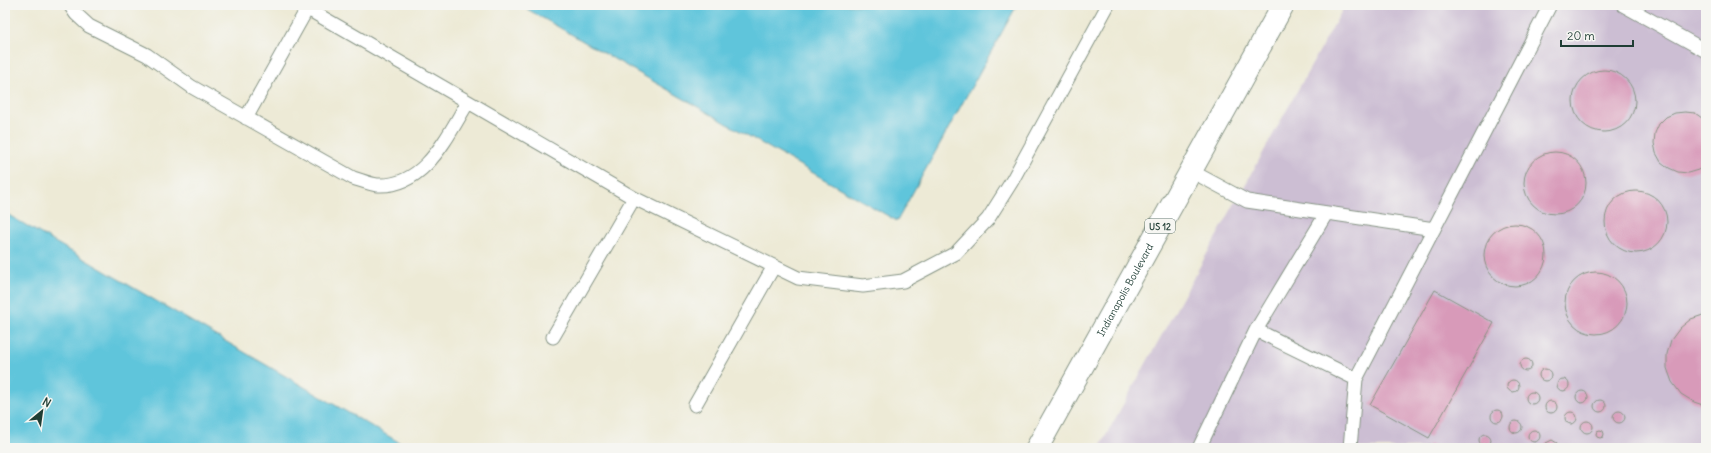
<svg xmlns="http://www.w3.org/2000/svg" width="1711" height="453" viewBox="0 0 1711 453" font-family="Delius,sans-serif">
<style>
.industrial{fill:#ccbed3}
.water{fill:#5ec5db;stroke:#3e8188}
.building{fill:#d89ab9}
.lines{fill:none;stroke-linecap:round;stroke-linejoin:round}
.service-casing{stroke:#869485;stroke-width:15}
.primary-casing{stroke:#869485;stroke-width:24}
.service{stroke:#fff;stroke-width:13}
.primary{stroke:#fff;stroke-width:22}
.labels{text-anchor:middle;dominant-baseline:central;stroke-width:3;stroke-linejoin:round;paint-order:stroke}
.shield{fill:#f6f6f2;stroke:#60746d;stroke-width:1}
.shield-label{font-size:9px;font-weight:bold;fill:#1f3d34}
.street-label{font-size:10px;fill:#1f3d34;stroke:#f6f6f2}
</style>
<rect width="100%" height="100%" fill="#f6f6f2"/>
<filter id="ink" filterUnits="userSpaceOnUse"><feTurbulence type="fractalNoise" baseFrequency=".025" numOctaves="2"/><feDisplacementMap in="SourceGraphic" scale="8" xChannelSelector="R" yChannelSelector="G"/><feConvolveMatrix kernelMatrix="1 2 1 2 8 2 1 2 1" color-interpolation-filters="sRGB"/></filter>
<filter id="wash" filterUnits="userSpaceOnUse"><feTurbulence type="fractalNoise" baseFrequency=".012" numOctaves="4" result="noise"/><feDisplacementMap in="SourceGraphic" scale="16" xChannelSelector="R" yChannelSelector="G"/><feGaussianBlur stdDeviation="0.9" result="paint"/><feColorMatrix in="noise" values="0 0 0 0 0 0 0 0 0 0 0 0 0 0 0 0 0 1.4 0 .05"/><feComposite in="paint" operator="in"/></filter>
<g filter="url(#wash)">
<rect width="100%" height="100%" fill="#edead6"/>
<path class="industrial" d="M1345,5H1706V448H1099Z"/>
<path class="water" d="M520,5H1017L897,221Z
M5,213L409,448H5Z"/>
<g id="blocks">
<path class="building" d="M1573 101a31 31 0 1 1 62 0a31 31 0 1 1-62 0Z
M1685,112L1695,113L1706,121V164L1698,170L1688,173L1678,172L1669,168L1661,162L1656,153L1654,143L1655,133L1659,124L1666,117L1675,113Z
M1524 183a31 31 0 1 1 62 0a31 31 0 1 1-62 0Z
M1605 222a31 31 0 1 1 62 0a31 31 0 1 1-62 0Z
M1484 255a31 31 0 1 1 62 0a31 31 0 1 1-62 0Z
M1565 303a31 31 0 1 1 62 0a31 31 0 1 1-62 0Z
M1435,290L1494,323L1429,438L1370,405Z
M1706,314V406L1694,402L1681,394L1672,382L1667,368V354L1671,340L1680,328L1691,319Z
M1520 365a6 6 0 1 1 12 0a6 6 0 1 1-12 0Z
M1539 375a6 6 0 1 1 12 0a6 6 0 1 1-12 0Z
M1557 385a6 6 0 1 1 12 0a6 6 0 1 1-12 0Z
M1507 386a6 6 0 1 1 12 0a6 6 0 1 1-12 0Z
M1576 397a6 6 0 1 1 12 0a6 6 0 1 1-12 0Z
M1526 398a6 6 0 1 1 12 0a6 6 0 1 1-12 0Z
M1594 406a6 6 0 1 1 12 0a6 6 0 1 1-12 0Z
M1545 407a6 6 0 1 1 12 0a6 6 0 1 1-12 0Z
M1491 416a6 6 0 1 1 12 0a6 6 0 1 1-12 0Z
M1613 417a6 6 0 1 1 12 0a6 6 0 1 1-12 0Z
M1565 418a6 6 0 1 1 12 0a6 6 0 1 1-12 0Z
M1581 427a6 6 0 1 1 12 0a6 6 0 1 1-12 0Z
M1510 427a6 6 0 1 1 12 0a6 6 0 1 1-12 0Z
M1528 436a6 6 0 1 1 12 0a6 6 0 1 1-12 0Z
M1596 434a4 4 0 1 1 8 0a4 4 0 1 1-8 0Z
M1479 440a6 6 0 1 1 12 0a6 6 0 1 1-12 0Z
M1552,440L1557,443V448H1545L1546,443Z
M1429,444L1437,448H1427Z
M1503,444L1507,445L1510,448H1498Z"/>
</g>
</g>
<g filter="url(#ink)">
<use href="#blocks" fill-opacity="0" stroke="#869485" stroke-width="1"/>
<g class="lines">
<g class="service-casing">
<path id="service" d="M70,5L76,14L89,26L147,55L192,87L353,178C360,180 369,184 377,185C425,188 447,136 468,102
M301,5L634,198L798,278L863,286L903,281L956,253L988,219L1012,181L1108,5
M1623,5L1706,51
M246,118L307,9
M1191,171L1247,201L1434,229
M1256,330L1326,214
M553,337L634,198
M695,405L774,266
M1199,448L1256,330L1356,379
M1350,448L1356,379L1550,5"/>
</g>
<g class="primary-casing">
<g id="primary">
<path id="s1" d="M1037,448L1283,5"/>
</g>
</g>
<use href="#service" class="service"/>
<use href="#primary" class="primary"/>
</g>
</g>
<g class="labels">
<rect class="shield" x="1145" y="219" width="30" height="14" rx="3"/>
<g class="shield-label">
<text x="1160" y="226">US 12</text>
</g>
<g class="street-label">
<text stroke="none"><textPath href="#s1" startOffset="181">Indianapolis Boulevard</textPath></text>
</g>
</g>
<rect width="1711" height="453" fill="none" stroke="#f6f6f2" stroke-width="20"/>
<g transform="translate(42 411) rotate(29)" stroke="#f6f6f2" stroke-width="3" paint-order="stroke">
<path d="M0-3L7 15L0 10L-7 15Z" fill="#1f3d34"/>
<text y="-6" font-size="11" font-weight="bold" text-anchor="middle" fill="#1f3d34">N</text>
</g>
<path d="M1561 40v6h72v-6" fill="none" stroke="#1f3d34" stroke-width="2"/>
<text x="1567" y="40" font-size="12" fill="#1f3d34" stroke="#f6f6f2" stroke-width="3" paint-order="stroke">20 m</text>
</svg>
